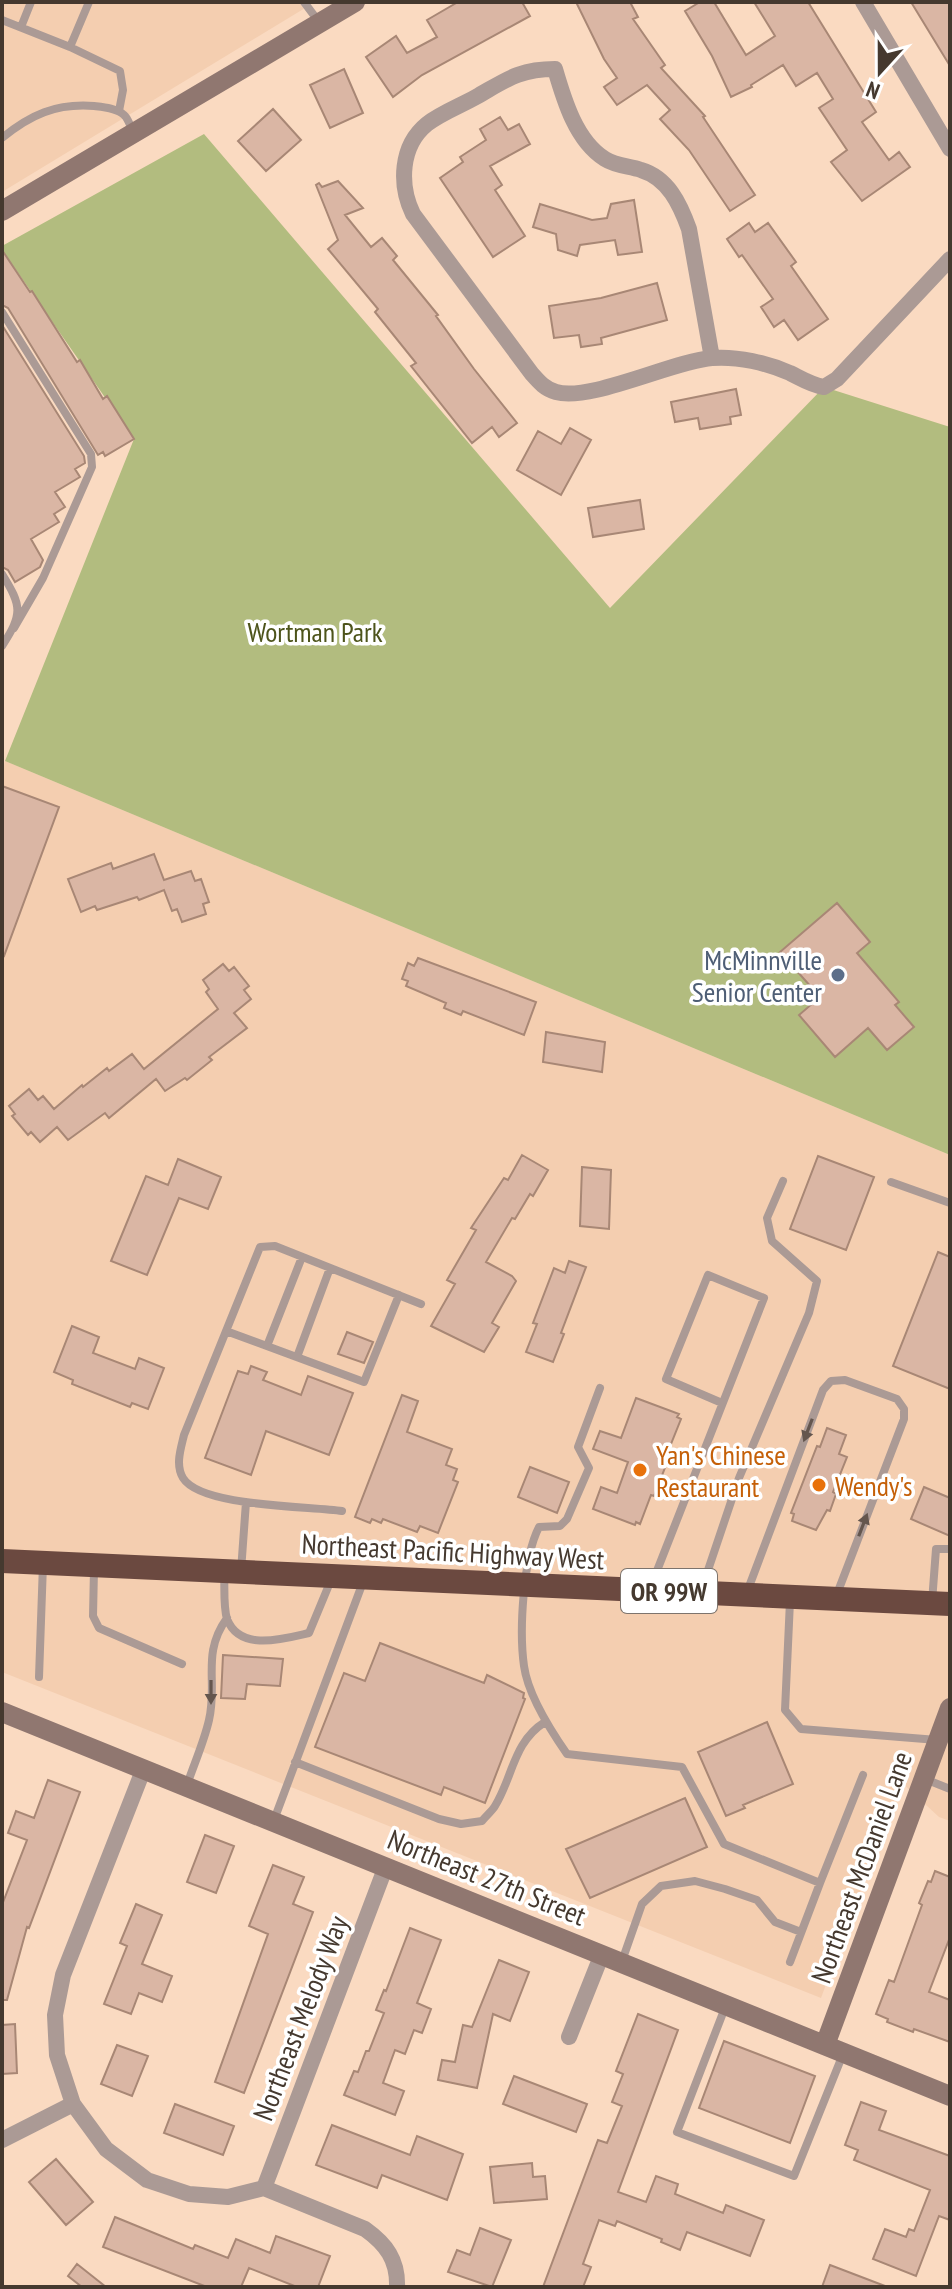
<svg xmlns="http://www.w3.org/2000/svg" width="952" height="2289" viewBox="0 0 952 2289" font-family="'PT Sans Narrow',sans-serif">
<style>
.built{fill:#f4ceb0}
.green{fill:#b2bc7f}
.building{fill:#dab6a4;stroke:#a88775;stroke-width:2}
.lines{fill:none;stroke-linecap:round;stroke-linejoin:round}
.lane{stroke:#ab9a95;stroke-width:8}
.street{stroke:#ab9a95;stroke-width:16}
.secondary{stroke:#907770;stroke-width:20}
.highway{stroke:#6b4940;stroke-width:24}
.oneway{fill:#64564e}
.service-dot{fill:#5c6f8a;stroke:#fff;stroke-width:3}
.food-dot{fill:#e8710a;stroke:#fff;stroke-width:3}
.labels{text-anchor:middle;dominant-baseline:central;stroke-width:7;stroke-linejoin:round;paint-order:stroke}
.shield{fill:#fff;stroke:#7d746d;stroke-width:2}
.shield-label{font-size:26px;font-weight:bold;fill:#45392f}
.park-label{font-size:28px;fill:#4d541b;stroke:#fff}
.service-label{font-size:28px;fill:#4e5e75;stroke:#fff;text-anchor:end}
.food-label{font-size:28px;fill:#c56008;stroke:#fff;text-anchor:start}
.street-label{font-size:28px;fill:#45392f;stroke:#fff}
</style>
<rect width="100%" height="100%" fill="#fadac1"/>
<path class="built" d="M2,2H315L2,192Z
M5,761L950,1155V1821L939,1817L901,1782L821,1998L2,1672V773Z"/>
<path class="green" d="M204,134L610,608L824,387L950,427V1155L5,761L134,439L2,250V246Z"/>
<path class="building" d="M458,2H522L530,16L422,75L393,97L366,57L396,36L407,53L437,37L427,20Z
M576,2H630L638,17L633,19L665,65L661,68L705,116L703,117L755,195L730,211L689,150L660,119L670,110L647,85L617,105L604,87L617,78L604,59Z
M700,2H714L746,55L775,36L754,2H808L876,112L862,122L889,160L899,152L910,167L862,201L831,162L847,150L819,108L833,99L817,73L796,86L783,65L751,85L752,87L731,97L712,56L685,11Z
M911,2H950V66Z
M344,69L363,113L330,128L310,85Z
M273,109L301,140L266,171L238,141Z
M500,117L508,130L519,124L530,144L490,166L502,185L495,190L525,236L493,257L440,178L463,162L460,157L486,140L480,129Z
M338,181L363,208L345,215L371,247L382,238L397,256L393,260L438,315L436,316L474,369L517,423L499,437L492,427L472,443L411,366L416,363L375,312L378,309L328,249L338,240L316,185L319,183L322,187Z
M634,200L642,252L618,255L615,240L580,245L577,256L558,250L556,234L533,227L540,204L592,220L607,218L611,204Z
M749,223L755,232L768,223L796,262L791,266L828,319L798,340L784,320L774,327L761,307L773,299L742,255L739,257L727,239Z
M2,250L30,292L32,291L77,362L80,360L103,399L107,396L134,439L105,456L103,452L98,455L8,308L2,305Z
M657,283L667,320L601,338L602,344L581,347L579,335L554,338L549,306L601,298Z
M2,325L84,456L85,463L75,469L80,477L55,492L65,507L54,514L59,522L31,539L43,560L40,567L15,582L8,570L2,567Z
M736,389L741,415L730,417L731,424L700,429L698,418L675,422L671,402Z
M570,428L591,440L561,495L517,470L538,431L561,444Z
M640,500L644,529L593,537L588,508Z
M2,786L59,807L4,956L2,955Z
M154,854L164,880L191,871L195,881L201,879L209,902L203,904L206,914L182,922L177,909L172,911L164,890L139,900L137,897L97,910L95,906L81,912L68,879L111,863L113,869Z
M837,903L870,942L857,953L899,1002L895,1005L914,1027L887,1050L868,1028L835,1057L799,1015L820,997L780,952Z
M418,958L536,1002L524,1035L463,1011L461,1015L444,1008L446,1003L406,986L408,981L402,979L408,963L414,966Z
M223,964L229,971L234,967L249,986L244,990L251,999L234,1013L247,1028L209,1057L212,1060L187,1080L185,1078L165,1091L156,1079L109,1118L105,1113L68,1140L57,1127L40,1142L31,1132L28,1135L12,1116L15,1114L9,1106L29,1089L38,1100L43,1096L54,1109L82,1085L83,1087L107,1068L109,1071L132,1054L144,1069L218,1009L206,992L209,989L203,980Z
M546,1032L605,1042L602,1072L543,1062Z
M522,1155L548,1170L533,1196L530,1194L515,1219L512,1218L486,1262L512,1276L516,1281L492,1323L499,1327L484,1352L431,1326L455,1284L447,1280L476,1230L471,1228L504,1178L508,1180Z
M818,1156L874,1177L846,1250L790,1229Z
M178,1159L221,1177L208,1209L179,1198L147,1275L111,1261L146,1176L168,1185Z
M582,1167L611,1170L609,1229L580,1226Z
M938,1252L950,1257V1389L893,1366Z
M569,1261L586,1267L561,1333L564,1334L553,1362L526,1352L537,1324L533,1323L554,1268L565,1273Z
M72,1326L99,1337L93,1353L135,1369L139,1358L164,1368L148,1409L132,1403L130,1407L72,1384L73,1380L54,1372Z
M347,1332L373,1342L364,1363L338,1354Z
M251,1366L267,1372L263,1380L301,1395L308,1376L353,1393L329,1455L266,1431L251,1475L205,1458L238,1371L248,1374Z
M402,1395L418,1401L407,1432L452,1449L446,1465L457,1469L453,1480L458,1482L438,1533L420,1526L417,1532L383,1519L381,1523L372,1519L370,1523L355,1517Z
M636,1398L679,1414L677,1417L681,1419L663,1464L666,1465L654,1496L651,1495L640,1524L636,1522L635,1525L593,1509L601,1487L617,1493L628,1462L593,1449L600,1431L621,1438Z
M827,1428L846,1435L839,1454L847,1457L833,1492L836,1494L830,1511L827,1510L816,1530L792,1521L794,1514L791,1513L817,1446L820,1447Z
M530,1467L569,1482L557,1513L518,1497Z
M924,1487L950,1498V1536L911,1519Z
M380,1643L484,1683L487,1675L524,1693L523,1698L525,1699L485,1803L444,1787L441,1795L315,1747L344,1673L365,1681Z
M223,1655L283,1659L280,1686L247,1684L245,1699L221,1698Z
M767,1722L793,1784L743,1805L745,1808L726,1816L698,1752Z
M48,1780L80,1792L29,1928L27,1927L7,2000H2V1905L27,1840L8,1833L16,1811L34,1818Z
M685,1798L707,1847L590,1898L566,1849Z
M205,1835L234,1846L216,1893L187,1882Z
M273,1865L304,1877L293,1904L313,1912L244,2093L215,2082L268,1934L249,1926Z
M935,1871L950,1877V1937L929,1992L950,2000V2042L914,2029L913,2032L887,2022L888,2019L876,2014L889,1980L894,1982L922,1905L919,1903L928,1881L931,1882Z
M136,1904L162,1915L142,1964L172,1976L162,2002L139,1993L131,2014L104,2004L127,1946L120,1943Z
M410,1928L441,1940L417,2003L431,2009L422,2033L414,2030L405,2054L395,2050L383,2083L404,2091L395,2115L344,2095L354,2071L358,2072L366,2051H369L384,2013L376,2010L384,1990L386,1991Z
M499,1960L529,1972L510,2021L493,2014L477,2088L438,2080L442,2060L455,2062L463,2025L472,2027Z
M638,2014L678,2030L618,2192L646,2202L656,2176L678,2184L675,2194L723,2213L726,2205L764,2220L750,2256L687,2232L680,2250L661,2242L662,2239L617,2221L615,2226L599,2220L583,2264L591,2267L583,2287H543L598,2140L607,2143L622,2106L612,2102L623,2074L616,2071Z
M15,2024L17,2073L2,2074V2025Z
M724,2041L815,2076L790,2143L699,2108Z
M117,2045L148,2056L132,2096L101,2084Z
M514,2076L587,2104L576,2132L503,2104Z
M861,2102L886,2111L879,2130L950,2156V2220L939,2216L916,2276L873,2259L885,2229L906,2237L909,2229L914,2231L930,2190L854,2160L858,2150L845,2145Z
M175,2104L234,2126L223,2155L164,2133Z
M332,2125L410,2155L417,2136L463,2154L447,2200L382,2175L377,2188L316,2165Z
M56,2159L93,2202L66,2225L29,2182Z
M532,2163L533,2177L545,2176L547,2199L494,2203L490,2167Z
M115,2217L193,2249L195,2245L228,2258L236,2239L270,2253L276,2236L330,2256L318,2287H297L249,2268L241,2287H207L103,2247Z
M480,2228L511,2240L492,2287L448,2272L457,2250L470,2255Z
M77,2264L106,2287H82L68,2276Z
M830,2265L885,2286V2287H822Z"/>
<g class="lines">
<path class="lane" d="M89,2L70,47L120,71L123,90L119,111
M304,2L319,22
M2,20L70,47
M21,27L31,2
M2,138C30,115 56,103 94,106C103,107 117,108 124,115C128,118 130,126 133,131
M2,312L91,454L92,467L43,578L14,628
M2,574C22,606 23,614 2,646
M891,1182L950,1203
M226,1331L364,1382L399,1295
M267,1346L302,1257
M297,1357L330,1268
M600,1388L578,1447L589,1468L567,1519L560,1526L539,1527C523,1558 519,1631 524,1666C528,1695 551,1731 567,1754L682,1767L724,1844L820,1883L863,1775
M342,1511C308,1506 201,1507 183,1478C175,1465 181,1448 184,1435L260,1247L275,1246L421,1304
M94,1569L93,1616L99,1628L182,1664
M241,1571L246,1502
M224,1573C225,1586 223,1606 227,1619C240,1652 283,1639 309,1633L331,1580
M651,1586L764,1298L708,1275L666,1379L722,1403
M702,1588L739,1478L809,1313L817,1281L772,1241L767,1218L783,1181
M747,1592L823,1390L831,1381L845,1380L897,1399L904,1409V1419L837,1594
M790,1601L785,1710L801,1729L937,1740
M932,1602L936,1549H950
M39,1677L43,1564
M295,1762L439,1819L461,1824L482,1821C486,1816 492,1811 495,1806C513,1777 513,1742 545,1722
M925,1779L950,1789
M187,1785C194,1764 204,1742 209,1720C218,1682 201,1654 227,1618
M274,1820L363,1582
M622,1961L642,1904L661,1886L695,1881L725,1889L757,1900L775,1922L801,1932
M790,1962L820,1883
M726,2005L677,2132L794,2176L843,2054"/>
<path class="street" d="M863,2L950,149
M712,358L689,229C680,204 668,178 641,170C629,166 616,166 605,159C576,141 564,100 555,69C519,69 506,80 476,97C460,106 441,113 427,124C400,146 399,185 413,214L532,374C539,382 545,389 556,392C590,402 673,361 712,358C738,356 767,363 790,373C802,379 811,385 824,387L837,379L950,259
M144,1768L63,1975L55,2015L57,2055L73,2104L106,2149L147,2180L189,2194L228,2197L264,2188
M569,2037L602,1954
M2,2140L73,2104
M264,2188L386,1866
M264,2188L365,2229C386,2244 398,2260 397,2287"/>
<path class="secondary" d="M2,211L355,2
M2,1712L950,2096
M825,2045L950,1708"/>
<path class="highway" d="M2,1561L950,1604"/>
</g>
<defs><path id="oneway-solid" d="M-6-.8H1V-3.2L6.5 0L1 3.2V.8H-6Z" transform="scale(2)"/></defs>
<g class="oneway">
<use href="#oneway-solid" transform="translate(808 1430) rotate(111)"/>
<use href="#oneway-solid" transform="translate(863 1525) rotate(-69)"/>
<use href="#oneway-solid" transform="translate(211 1692) rotate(90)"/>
</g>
<circle class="service-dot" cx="838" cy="975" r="8"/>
<g class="food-dot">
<circle cx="640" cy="1470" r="8"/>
<circle cx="819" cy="1485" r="8"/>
</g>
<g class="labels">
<rect class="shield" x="621" y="1569" width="96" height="44" rx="6"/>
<g class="shield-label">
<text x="669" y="1591">OR 99W</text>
</g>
<g class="park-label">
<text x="315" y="631">Wortman Park</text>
</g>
<g class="service-label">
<text x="822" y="959">McMinnville<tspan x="822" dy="32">Senior Center</tspan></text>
</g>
<g class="food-label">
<text x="656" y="1454">Yan's Chinese<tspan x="656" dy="32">Restaurant</tspan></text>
<text x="835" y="1485">Wendy's</text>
</g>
<g class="street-label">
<text transform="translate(453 1551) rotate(3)">Northeast Pacific Highway West</text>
<text transform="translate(861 1867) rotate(-70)">Northeast McDaniel Lane</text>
<text transform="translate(487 1877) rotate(22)">Northeast 27th Street</text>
<text transform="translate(300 2018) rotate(-69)">Northeast Melody Way</text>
</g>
</g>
<rect width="952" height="2289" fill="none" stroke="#45392f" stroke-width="8"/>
<g transform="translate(880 72) rotate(201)" stroke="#ffffff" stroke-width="6" paint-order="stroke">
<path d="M0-6L14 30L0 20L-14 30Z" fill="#45392f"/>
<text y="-12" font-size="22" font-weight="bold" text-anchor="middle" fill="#45392f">N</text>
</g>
</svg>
